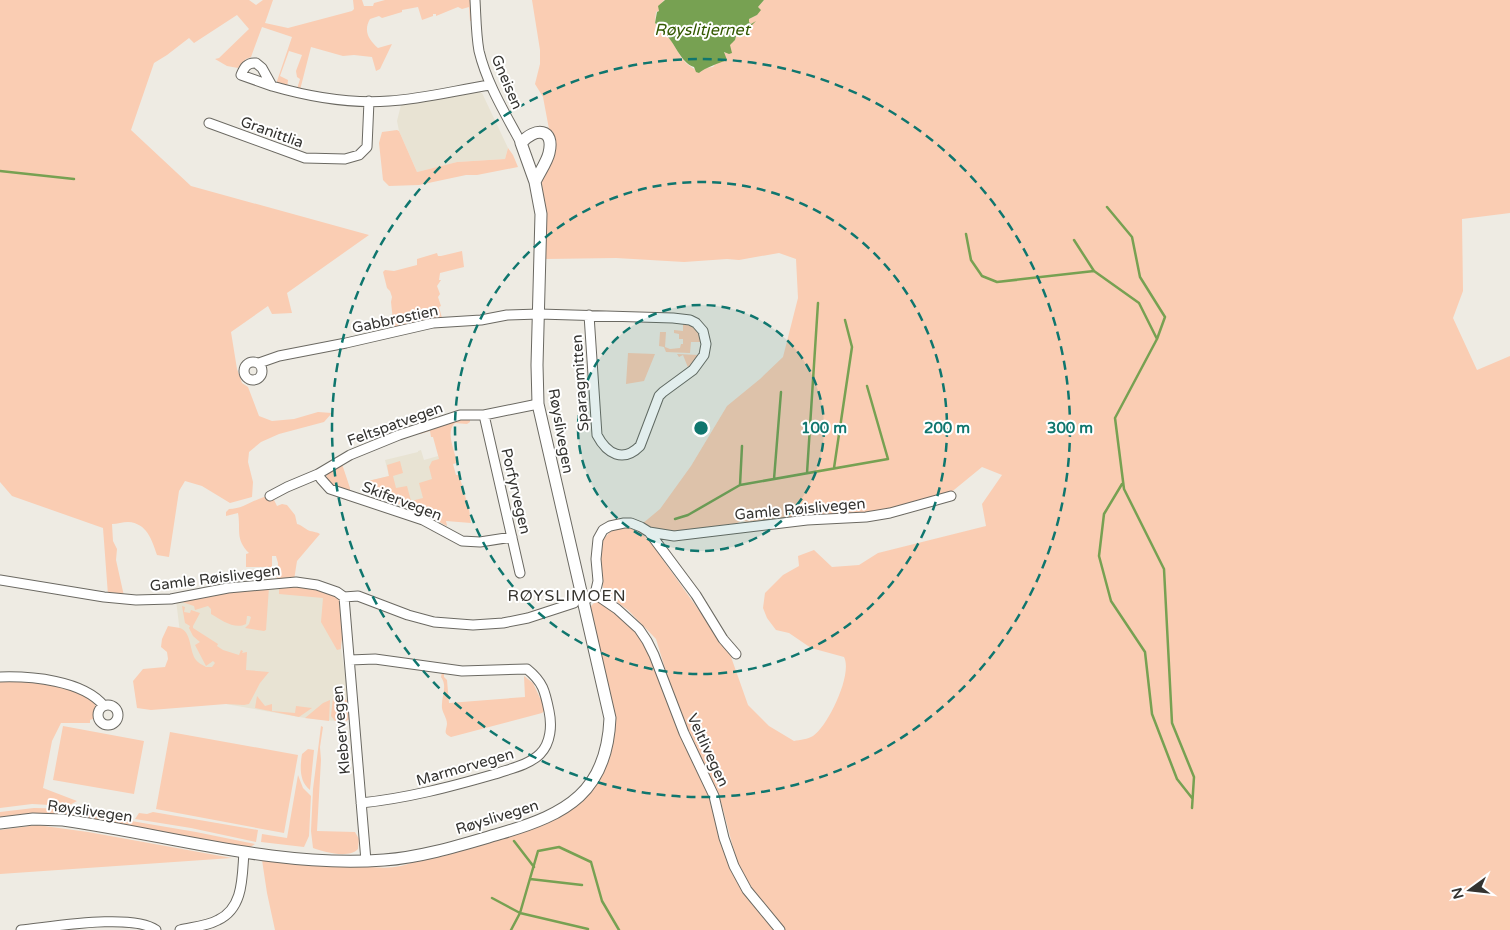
<svg xmlns="http://www.w3.org/2000/svg" width="1510" height="930" viewBox="0 0 1510 930" font-family="'Varela Round',sans-serif">
<style>
.built{fill:#e8e3d3}
.green{fill:#facdb3}
.water{fill:#77a152}
.lines{fill:none;stroke-linecap:round;stroke-linejoin:round}
.stream{stroke:#77a152;stroke-width:2.5}
.minor-casing{stroke:#6b6962;stroke-width:11}
.tertiary-casing{stroke:#6b6962;stroke-width:13}
.minor{stroke:#fff;stroke-width:9}
.tertiary{stroke:#fff;stroke-width:11}
.ring{fill:none;stroke:#0f766e;stroke-width:2.5;stroke-dasharray:9 6}
.labels{text-anchor:middle;dominant-baseline:central;stroke-width:4;stroke-linejoin:round;paint-order:stroke}
.street-label{font-size:15px;fill:#343330;stroke:#fff}
.water-label{font-size:16px;font-style:italic;fill:#335900;stroke:#fff}
.neighbourhood-label{font-size:16px;letter-spacing:1px;fill:#36342e;stroke:#fff}
.centre{fill:#0f766e;stroke:#fff;stroke-width:2.5}
.ring-label{font-size:15px;text-anchor:middle;font-weight:bold;fill:#0f766e;stroke:#fff;stroke-width:4;stroke-linejoin:round;paint-order:stroke}
</style>
<rect width="100%" height="100%" fill="#eeebe3"/>
<path class="built" d="M475,91L482,93L508,148L505,159L457,162L417,172L399,131L397,121L401,105Z
M421,450L424,460L438,456L440,459V500L447,526L416,510L366,492L368,481L389,476L385,460L418,452V451Z
M267,587L320,588L342,636L340,640L341,649L350,704L348,720L335,721L305,718L226,704L181,641L176,600Z"/>
<path class="green" d="M0,0H249L256,5L263,0H273L265,23L288,28L352,11L354,9L353,0H362L364,6H373L374,3L385,0H471L472,21H470L469,7L462,9L458,7L436,16V14H433V16L422,20L418,7L402,10V12L382,18L379,16L370,19C363,31 369,40 378,48L392,44L380,69L376,71L372,57L354,55L343,56L311,47L300,90L297,89L300,79L297,77L296,71L302,55L289,51L280,76L288,80L287,88L276,84L292,37L262,27L251,57L246,59L238,68L227,66L215,59L219,58L249,29L237,15L194,43L189,38L167,55L154,63L131,130L191,186L369,235L287,293L292,313L272,314L268,306L231,332L237,369L242,383L248,387L259,416L272,421L294,419L318,412L332,413L324,422L279,434L261,442L249,452L248,462L253,482L252,497L230,503L202,486L185,481L179,491L169,557L157,555C152,540 147,523 128,522C123,522 117,524 112,524L113,541L117,549L116,560L124,596L108,595L103,528L12,496L0,482Z
M532,0H665L663,1L659,11L656,12L655,23L663,30V32C674,40 677,54 686,63C690,67 695,68 699,73L705,68L713,67L725,52L730,50V43L735,40L738,29L751,24L749,22V19L757,15L758,7L764,0H1510V213L1462,219L1463,291L1453,318L1477,370L1510,356V930H783L750,885L738,866L721,802L675,701L656,639L628,610L607,595L603,587L600,549L603,539L610,532L618,528L627,527L641,533L651,543L730,654L748,705L769,726L794,741C800,740 808,739 813,736C828,726 853,674 844,657L811,648L789,633L776,630L767,618L763,608L765,593L783,575L799,566L798,556L814,550L832,567L859,565L878,553L986,526L982,504L1002,475L982,467L949,494L876,513L754,523L742,521L729,526L670,533L653,531L642,524L660,509L691,466L727,406L760,379L783,357L798,298L796,259L779,253L739,260L727,259L684,262L616,258L546,259L545,255L542,182L554,138L553,132L549,129L543,97L535,84L540,64V50Z
M397,130L399,131L417,172L457,162L505,159L508,148L513,155L518,167L477,175H466L419,185L389,186L383,180L379,143L382,132Z
M462,251L464,267L440,273L439,280H441L437,286L440,294L438,297L441,306L439,307L442,318L394,330L391,302L392,297L390,291L387,288L383,272L385,270L394,271L417,265V259L437,253L438,256H441Z
M687,322L700,331L703,352L689,370L683,355L679,357L677,354L699,355L702,342H691L690,353L666,352L664,347L659,346L660,332H666L665,347L670,349L680,348L681,344H683V339H679V334L674,333V330L683,331V323Z
M628,353L655,354L644,381L626,384Z
M458,418H470V422L467,424L455,423C445,432 455,451 457,463L453,464L456,475H459L469,509L471,523L446,521L447,526L416,510L366,492L368,481L389,476L387,465L400,461L403,473L393,476L396,488L407,486L411,501L423,498L419,483L432,479L429,467L432,461L439,459L433,437H431L430,431L420,434L419,432Z
M342,464L350,488V492L333,487L326,479L327,473Z
M264,497L273,498L277,506L282,504L287,505L295,515L297,524C302,525 305,529 310,531C314,532 317,532 320,534L297,561L294,580L277,582L278,563L276,556H272V567H246V554L249,553C235,539 241,530 238,513L226,516V512L229,509C243,509 251,501 264,497Z
M282,586H312L338,597C341,604 345,625 343,633C342,640 341,643 341,649L337,650L321,622L323,598L279,594V589Z
M269,587L266,630L264,631L245,628L249,624L251,617L249,616H247L246,624C235,630 221,620 211,614V609L208,606L195,610L194,606L176,600L190,597Z
M595,602H600L614,609L645,641L709,790L726,852L776,930H275L267,893L262,860C290,861 317,863 344,864C369,866 393,873 417,860L544,824L608,760L613,741L589,608Z
M182,606L185,607L184,612L190,613L191,610L200,613L193,626V628L218,644L217,646L223,650L239,655L241,650L243,651L242,653L247,652L246,670L269,672L260,683L249,704L244,705L226,704L151,710L137,708L133,681L143,669L165,667L168,659L167,652L161,647L162,639L168,626C171,627 177,627 180,628C192,632 189,651 196,660C198,663 203,665 206,667H212L215,663L213,661L206,666L195,645L200,642L193,636L189,628L190,626L185,623Z
M442,672H448L449,674H444V677L447,680L449,703L525,697L524,676L533,683L540,698L543,697L545,710L542,713L451,737C443,733 446,732 447,724C447,718 443,714 442,708C441,696 448,687 441,677Z
M12,677C36,682 73,683 92,700C97,704 96,712 96,718L90,720V723H61L52,741L43,788L77,801L68,806L32,804L0,808V678Z
M257,696L265,706L272,704V711L295,713L296,706L312,708L299,717L255,708Z
M339,696C351,700 350,707 350,719L346,721H335L331,716L333,698Z
M330,700L329,721L305,718L323,703Z
M63,726L144,741L134,794L53,780Z
M321,726L323,727L320,747L321,760L317,831L355,832L359,839L358,849C349,859 324,852 313,848L311,831L313,789Z
M170,732L298,755L284,833L156,809Z
M308,749L314,750L310,790C299,782 300,766 302,754Z
M298,775L303,788L311,796L309,836L304,847L261,842L262,834L287,838Z
M34,808L77,809L90,814L196,832L255,844L249,848L165,833L0,818V812Z
M153,812L258,830L256,842L191,828L135,819L139,813L147,814Z
M37,825L88,832L232,858L0,874V830Z"/>
<path class="water" d="M665,0H764L758,7L761,10L757,15L749,19V22L751,24L756,21L750,27L749,25H745L742,29H738L735,40L730,45L732,53L729,54L724,52L727,60C720,63 704,68 699,73L696,72L694,67C680,63 675,41 663,32V30L655,23L657,12L659,11L658,6Z"/>
<g class="lines">
<path class="stream" d="M0,171L74,179
M1107,207L1132,237L1140,277L1165,317L1157,339L1115,418L1124,489L1164,569L1172,723L1194,777L1192,808
M966,234L971,260L982,276L997,282L1094,271L1139,303L1157,339
M1074,240L1094,271
M834,468L852,347L845,320
M807,473L818,303
M774,479L781,392
M1122,484L1104,514L1099,556L1111,601L1145,652L1152,714L1177,779L1192,798
M740,485L742,446
M675,519L688,515L740,485L888,459L867,386
M514,841L534,867
M530,879L582,885
M492,898L520,913L588,929
M511,930L520,913L538,851L559,847L591,862L602,901L619,930"/>
<g class="minor-casing">
<path id="minor" d="M475,0C476,17 476,34 479,51C487,84 505,113 521,143
M272,86L241,75C244,68 247,62 256,63L262,68L272,86C310,97 349,104 389,101C423,99 457,90 490,85
M209,123L305,158L345,159L359,155L367,147L369,101
M244 371a9 9 0 1 1 18 0a9 9 0 1 1-18 0Z
M259,363L279,356L346,343L433,323L481,320L507,315L539,314L673,318L690,320L696,323L703,331L706,344L704,355L693,370L663,392L659,396L640,446C623,463 607,454 597,435L589,315
M484,415L520,573
M318,474L321,479L330,489L423,520L462,541L480,542L512,537
M270,496L287,487L318,474L350,455L399,435L460,415H484L538,404
M649,532L696,595L723,639L736,654
M0,580L104,597L136,600L171,599L228,588L296,582L317,585L337,592L344,597L358,596L408,615L434,622L473,625L503,623L528,618L574,603
M595,594L617,609L639,629L647,641L654,655L684,733L714,796L724,838L734,866L747,890L780,930
M344,597L366,861
M583,601L595,594L598,581L596,559L598,539L603,530L610,526L624,523H631L641,527L649,532L674,536L807,520L866,517L890,513L951,496
M350,660L375,659L462,671L527,669C543,682 545,691 549,711C552,725 551,743 540,754C529,765 509,769 495,774C450,787 408,798 361,803
M0,677C30,676 83,680 104,706
M98 715a10 10 0 1 1 20 0a10 10 0 1 1-20 0Z
M21,930C52,927 132,913 156,930
M180,930C193,927 207,926 218,920C244,908 242,876 244,852"/>
</g>
<g class="tertiary-casing">
<path id="tertiary" d="M0,823L33,819L63,820C169,835 276,868 384,860C424,857 464,844 502,833C567,814 607,792 610,718L538,404L537,365L541,214L535,182L521,143C535,127 555,128 549,153C547,162 539,173 535,182"/>
</g>
<use href="#minor" class="minor"/>
<use href="#tertiary" class="tertiary"/>
</g>
<circle cx="701" cy="428" r="123" fill="#0f766e" fill-opacity=".12"/>
<g class="ring">
<circle cx="701" cy="428" r="123"/>
<circle cx="701" cy="428" r="246"/>
<circle cx="701" cy="428" r="369"/>
</g>
<g class="labels">
<g class="street-label">
<text transform="translate(507 82) rotate(67)">Gneisen</text>
<text transform="translate(272 132) rotate(20)">Granittlia</text>
<text transform="translate(395 319) rotate(-12)">Gabbrostien</text>
<text transform="translate(580 383) rotate(-94)">Sparagmitten</text>
<text transform="translate(395 424) rotate(-20)">Feltspatvegen</text>
<text transform="translate(561 431) rotate(80)">Røyslivegen</text>
<text transform="translate(516 491) rotate(77)">Porfyrvegen</text>
<text transform="translate(402 501) rotate(21)">Skifervegen</text>
<text transform="translate(800 509) rotate(-5)">Gamle Røislivegen</text>
<text transform="translate(215 578) rotate(-7)">Gamle Røislivegen</text>
<text transform="translate(341 730) rotate(-95)">Klebervegen</text>
<text transform="translate(708 750) rotate(65)">Veltlivegen</text>
<text transform="translate(465 767) rotate(-16)">Marmorvegen</text>
<text transform="translate(90 811) rotate(8)">Røyslivegen</text>
<text transform="translate(497 817) rotate(-17)">Røyslivegen</text>
</g>
<g class="water-label">
<text x="702" y="30">Røyslitjernet</text>
</g>
<g class="neighbourhood-label">
<text x="567" y="596">RØYSLIMOEN</text>
</g>
</g>
<circle cx="701" cy="428" r="8" class="centre"/>
<g class="ring-label">
<text x="824" y="433">100 m</text>
<text x="947" y="433">200 m</text>
<text x="1070" y="433">300 m</text>
</g>
<g transform="translate(1470 890) rotate(255)" stroke="#ffffff" stroke-width="4" paint-order="stroke">
<path d="M0-4L9 19L0 12L-9 19Z" fill="#343330"/>
<text y="-8" font-size="14" font-weight="bold" text-anchor="middle" fill="#343330">N</text>
</g>
</svg>
